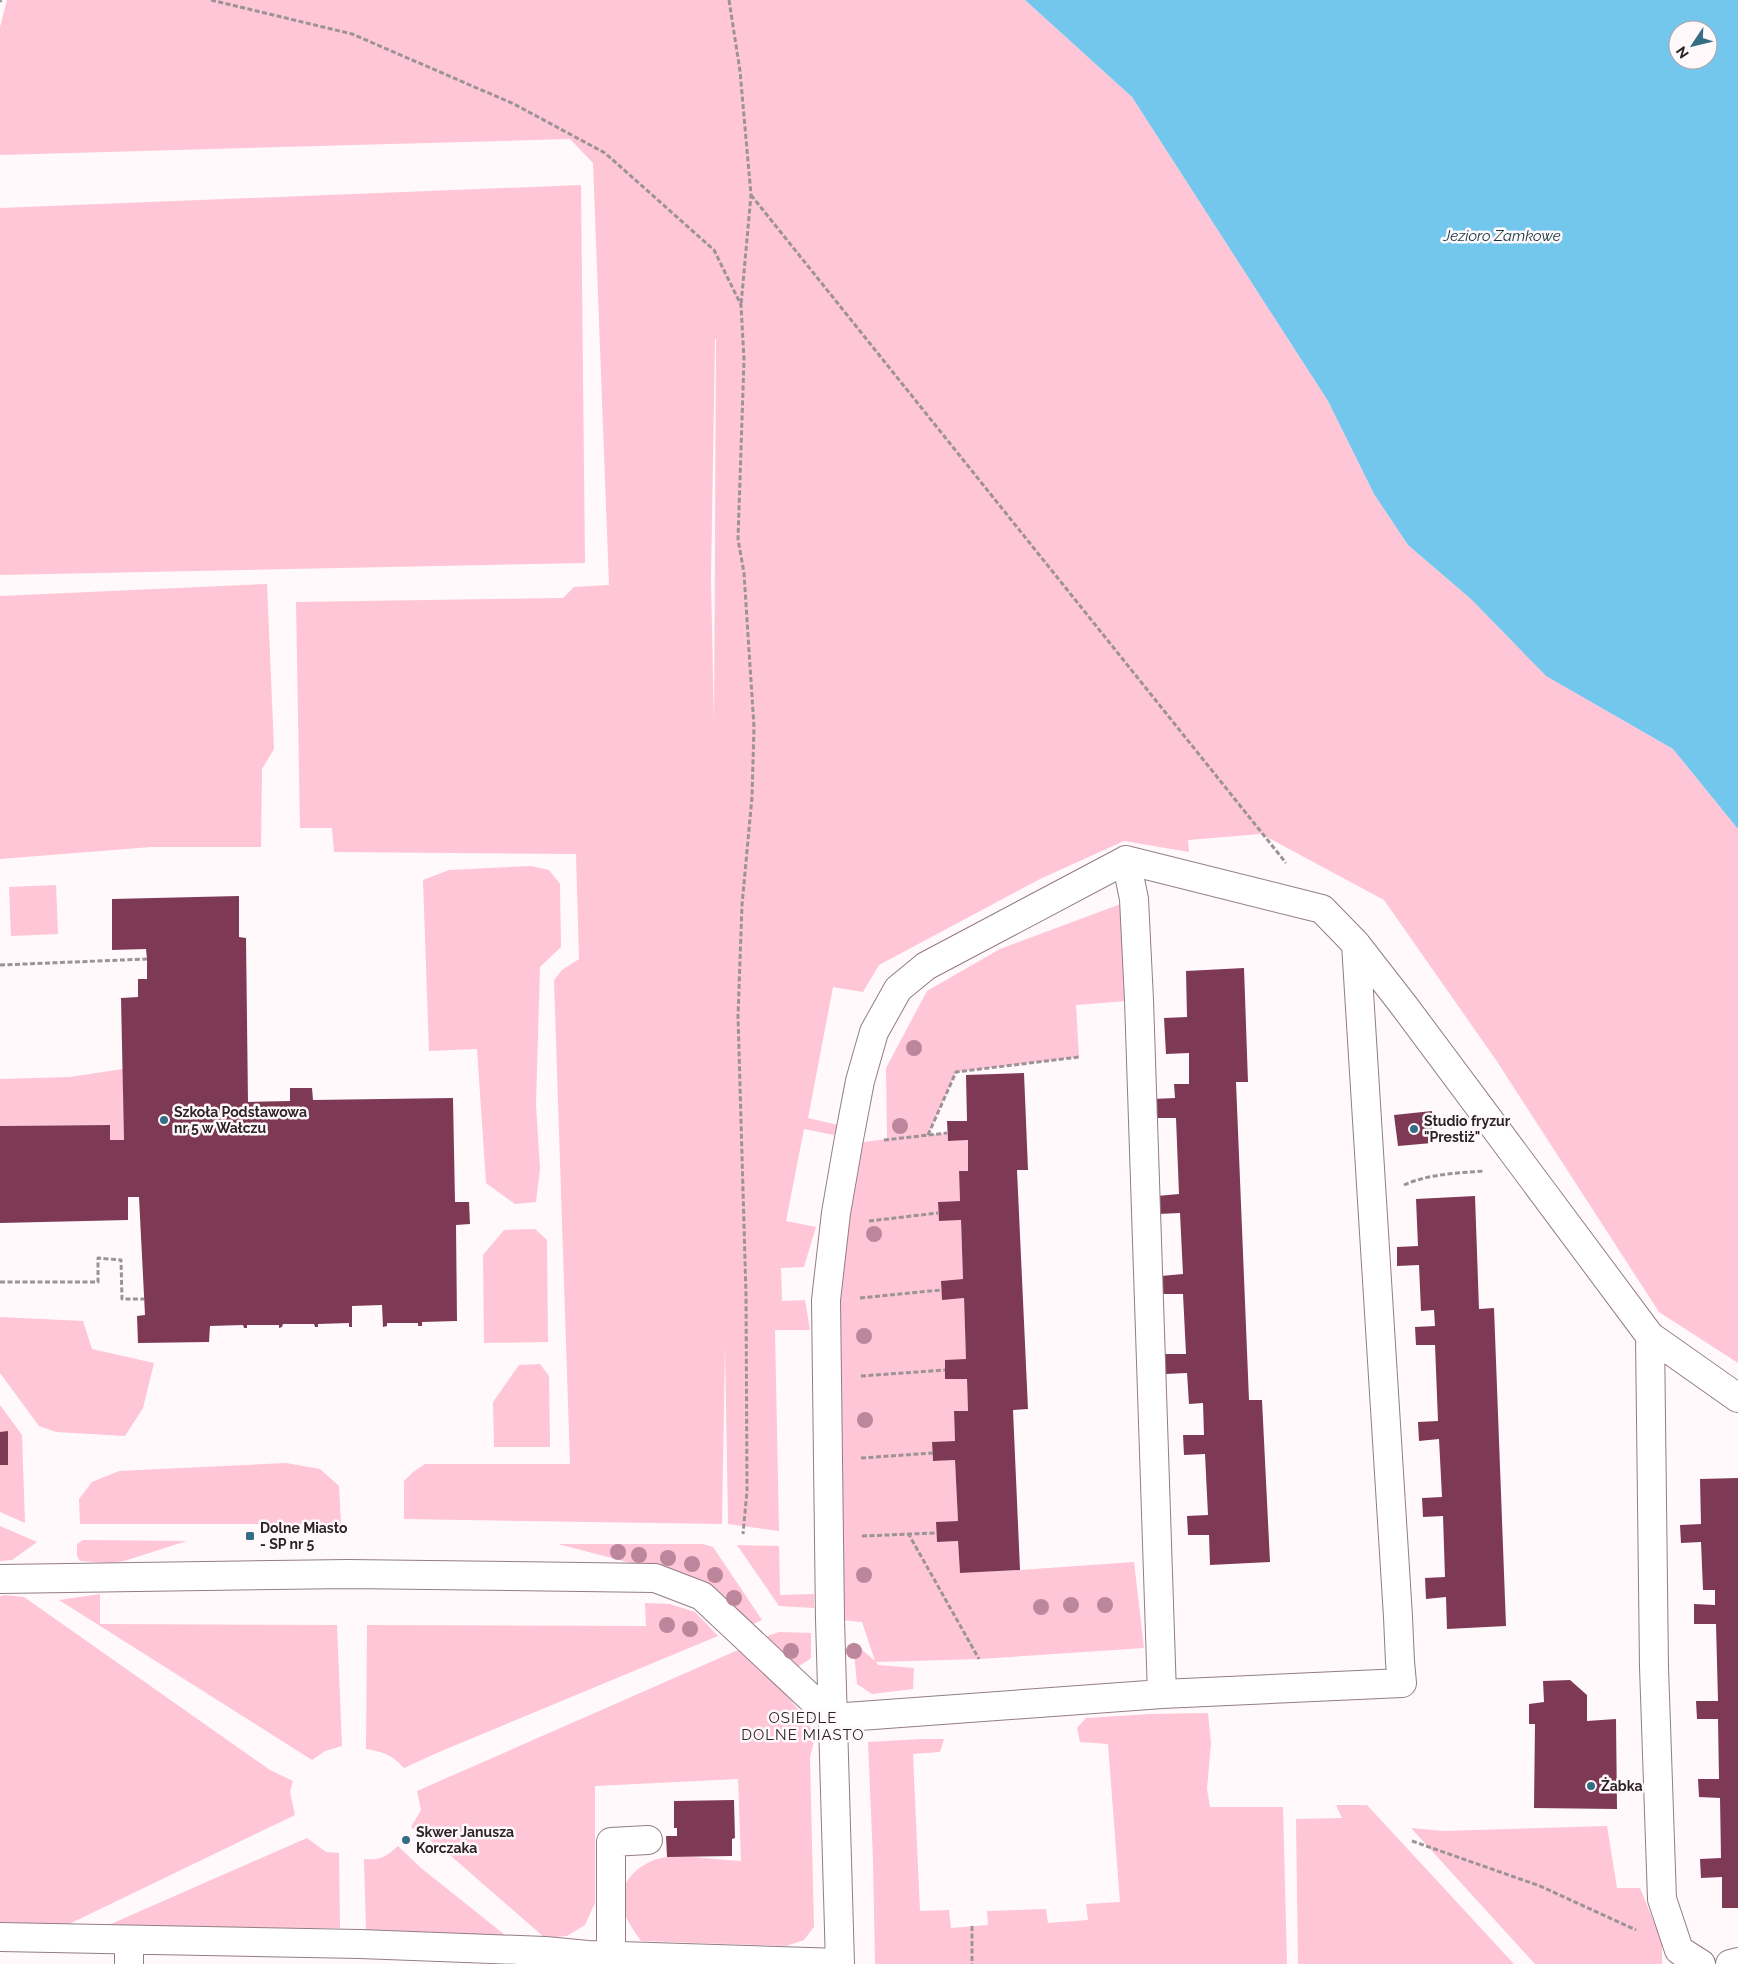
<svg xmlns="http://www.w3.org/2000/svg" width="1738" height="1964" viewBox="0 0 1738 1964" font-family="Raleway,sans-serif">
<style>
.green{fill:#fec6d7;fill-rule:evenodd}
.water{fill:#73c7ed;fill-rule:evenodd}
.building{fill:#7e3a54}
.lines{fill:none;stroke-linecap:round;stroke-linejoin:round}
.minor-casing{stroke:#937d84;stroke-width:30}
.path{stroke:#9b9395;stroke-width:3;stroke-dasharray:5 2.5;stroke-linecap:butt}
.minor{stroke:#fff;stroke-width:28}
.tree{fill:#bc879d}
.poi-dot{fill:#346d86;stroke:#fff9fb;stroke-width:2}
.labels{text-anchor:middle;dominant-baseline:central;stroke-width:5;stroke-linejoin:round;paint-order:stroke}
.poi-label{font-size:14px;font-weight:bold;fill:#2e2427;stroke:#fff9fb;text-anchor:start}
.water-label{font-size:15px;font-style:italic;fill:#0e3545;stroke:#fff9fb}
.neighbourhood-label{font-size:15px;letter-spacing:1px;fill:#2e2427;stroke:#fff9fb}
</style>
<rect width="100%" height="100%" fill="#fff9fb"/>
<path class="green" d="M7,0H1025L1132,97L1328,401L1374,494L1408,545L1472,600L1546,676L1673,749L1738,829V1363L1659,1312L1496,1060L1384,900L1261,834L1188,840L1189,852L1124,841L1040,879L879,965L863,992L833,987L808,1118L838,1125L834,1135L804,1129L786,1221L816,1227L804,1267L781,1268L782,1301L805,1300L810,1330H775L779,1531L728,1524L725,1345L722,1524L404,1519V1481L413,1472L425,1464H570L554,980L562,970L579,959L576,854L334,852L332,828H300L296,602L563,598L574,587L609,585L593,163L570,139L0,155V27ZM715,339H716L714,724L711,578Z
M581,185L585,563L0,575V208Z
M267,584L274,749L262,769L261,847H151L0,859V596Z
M531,866L549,870L560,884L561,947L540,967L536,1104L540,1169L536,1202L515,1204L486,1183L477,1049L429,1051L423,880L449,870Z
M56,885L58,934L11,936L9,887Z
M1134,899L1139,1000L1076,1005L1079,1057L956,1072L928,1135L947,1133L948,1141L968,1140V1171H959L960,1201L938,1202L939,1221L961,1220L963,1279L941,1281L942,1299L964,1298L968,1411L954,1412L955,1441L932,1443L933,1461L955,1460L958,1521L936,1522L937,1542L958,1541L960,1573L1020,1570L1134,1562L1144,1648L979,1659L876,1662L878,1665L914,1668L913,1689L872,1694L857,1684L853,1642L875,1661L862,1622L830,1619L834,1225L848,1144L887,1139L886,1068L927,991L1000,949Z
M123,1069L124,1140H110V1125L0,1126V1079L70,1077Z
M535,1229L547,1240L548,1342L484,1343L483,1255L504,1230Z
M0,1317L83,1321L92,1349L154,1363L143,1408L125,1436L56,1432L39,1426L0,1373Z
M540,1364L549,1376L550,1447H494L493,1402L519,1365Z
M0,1405L22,1435L25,1523L0,1512Z
M286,1463L320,1469L339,1486L341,1524H80L79,1499L92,1482L119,1471Z
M0,1526L37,1542L12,1560L0,1561Z
M83,1540L187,1541L124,1561L111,1563L80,1561L77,1556V1544Z
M558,1544H703L713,1547L762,1620L747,1627L692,1579Z
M737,1545L779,1546L780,1595L814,1594V1608L779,1606Z
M100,1594V1624L337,1625L342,1746L325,1751L312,1760L59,1600Z
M5,1595L24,1597L270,1770L293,1781L290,1792L295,1815L67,1925L0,1922V1596Z
M645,1603L670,1604L695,1612L718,1636L439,1752L404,1768C392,1755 384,1752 366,1749L367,1625L646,1626Z
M779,1632L811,1633V1658L792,1671L759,1639Z
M738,1650C755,1663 813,1717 814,1738C814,1744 811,1752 810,1758L814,1927L804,1940L786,1946L641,1941C635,1932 627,1922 624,1911C614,1883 642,1859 668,1857C691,1855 717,1860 741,1861L738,1779L595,1786V1903L585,1925L567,1936L545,1938L443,1849L411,1827L421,1810L417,1791Z
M1208,1713L1211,1743L1207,1789L1210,1807H1283L1287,1964H875L873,1861L868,1742L922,1739H944L940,1752L913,1754L920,1911L949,1910L951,1928L988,1925L987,1911L1046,1909L1048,1923L1088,1920L1086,1904L1120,1902L1108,1744L1080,1742L1077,1728L1086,1718L1150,1714Z
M1336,1805H1367L1514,1964H1298L1296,1819L1342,1818Z
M1607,1826L1617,1888H1640L1662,1942V1964H1535L1411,1828L1443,1831Z
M307,1838L326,1852L339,1853L340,1928L104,1927Z
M398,1846L421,1868L510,1939L366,1932L364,1859C380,1861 387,1856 398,1846Z"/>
<path class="water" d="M1025,0H1738V829L1673,749L1546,676L1472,600L1408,545L1374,494L1328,401L1132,97ZM1678,30H1708V60H1678Z"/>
<path class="building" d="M239,896V937L246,938L248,1102L290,1101V1088H312L313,1100L453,1098L455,1202H469L470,1224L456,1225L457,1321L422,1322V1326H418V1323H387V1326L383,1327L382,1305L352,1306V1327H349V1323L318,1324V1327H315L314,1324H283L282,1327L279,1328V1325H247V1328H244L243,1325L210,1326L209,1342L138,1343L137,1316L145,1315L139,1197H128V1220L0,1223V1126L110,1125V1140H124L121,998L138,997V979H147V959L146,949L112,950V899Z
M1244,968L1248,1082H1236L1249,1400H1262L1270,1562L1210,1565L1209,1535H1188L1187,1516L1208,1515L1205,1454L1184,1455L1183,1435H1204L1203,1403L1189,1404L1187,1373L1165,1374V1354H1186L1183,1294H1162L1161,1276L1183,1274L1180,1213L1158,1214L1157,1196L1179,1194L1176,1118H1154L1153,1099L1175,1098L1174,1084H1189V1053L1166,1054L1164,1018L1187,1017L1186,971Z
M1024,1073L1028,1170H1017L1028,1409L1013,1410L1020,1570L960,1573L958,1541L937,1542L936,1522L958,1521L955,1460L933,1461L932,1442L955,1441L954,1411H968L967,1379H945V1360L966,1359L964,1298L942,1300L941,1281L963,1279L961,1220L939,1221L938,1202L960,1201L959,1171H968V1140L948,1141L947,1121H967L966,1075Z
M1432,1111V1143L1398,1146L1394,1115Z
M1475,1196L1479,1309L1494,1308L1506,1626L1447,1629L1446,1597L1426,1599L1425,1578L1445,1577L1443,1516L1423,1517L1422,1498L1442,1497L1439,1439L1419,1441L1418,1422L1438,1421L1435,1345H1416L1415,1327L1435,1326L1434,1310L1421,1311L1419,1265L1397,1266V1247L1418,1246L1416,1199Z
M8,1431V1465H0V1432Z
M1738,1478V1908H1722V1877L1701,1878L1700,1859L1721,1858L1720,1798L1699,1797L1698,1779H1719L1718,1719H1697L1696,1701H1718L1716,1624H1694V1604L1715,1605V1590H1703L1701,1542L1681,1543L1680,1525L1701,1524L1700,1479Z
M1570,1680L1587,1695V1721L1616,1719L1617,1809L1534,1808L1535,1724H1529V1704L1544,1702L1543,1681Z
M734,1800L735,1838L732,1839V1856L667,1857L666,1836H677V1828H674V1801Z"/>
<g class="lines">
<g class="minor-casing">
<path id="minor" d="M1126,860L1134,899L1139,1000L1162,1694
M1650,1336L1654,1667L1662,1899L1679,1950L1701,1964
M0,1579L348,1574L655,1578L702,1596L832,1718L1162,1694L1402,1683L1400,1662L1398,1617L1356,944
M0,1937L360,1944L545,1951L588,1955L840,1963
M129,1940V1964
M611,1956V1842L648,1840
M840,1964L830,1619L826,1300L836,1213L848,1144L860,1081L874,1032L898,989L926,966L1126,860L1322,909L1356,944L1405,1007L1650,1336L1738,1398
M1730,1964L1738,1962"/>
</g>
<path class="path" d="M211,0L352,34L514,104L605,153L714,250L741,305L744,360L738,539L744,573L754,727L752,797L742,905L738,1016L746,1295L747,1491L743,1534
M729,0L740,71L751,195L741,305
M0,2L1,0
M751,195L1286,863
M0,965L147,959
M928,1135L956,1072L1079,1057
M884,1140L947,1133
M1404,1185C1428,1174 1458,1173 1484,1171
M869,1221L938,1213
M0,1282H98V1258L121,1260L122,1299H144
M860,1298L941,1290
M861,1376L945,1370
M861,1458L933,1453
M908,1533L979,1659
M862,1536L936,1533
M1412,1841L1540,1886L1636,1930
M972,1926V1964"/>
<use href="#minor" class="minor"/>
</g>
<g class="tree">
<circle cx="914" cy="1048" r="8"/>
<circle cx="900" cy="1126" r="8"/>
<circle cx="874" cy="1234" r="8"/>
<circle cx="864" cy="1336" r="8"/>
<circle cx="865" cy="1420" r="8"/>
<circle cx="618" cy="1552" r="8"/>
<circle cx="639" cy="1555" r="8"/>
<circle cx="668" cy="1558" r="8"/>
<circle cx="692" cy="1564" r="8"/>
<circle cx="715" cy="1575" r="8"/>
<circle cx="864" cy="1575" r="8"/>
<circle cx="734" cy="1598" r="8"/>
<circle cx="1071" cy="1605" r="8"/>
<circle cx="1105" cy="1605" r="8"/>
<circle cx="1041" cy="1607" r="8"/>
<circle cx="667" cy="1625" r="8"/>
<circle cx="690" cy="1629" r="8"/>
<circle cx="791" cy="1651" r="8"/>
<circle cx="854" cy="1651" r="8"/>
</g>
<g class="poi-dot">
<circle cx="164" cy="1120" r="5"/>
<circle cx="1414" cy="1129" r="5"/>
<rect x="245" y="1531" width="10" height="10" rx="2.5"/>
<circle cx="1591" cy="1786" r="5"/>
<circle cx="406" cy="1840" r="5"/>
</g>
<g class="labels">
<g class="poi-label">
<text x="174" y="1112">Szkoła Podstawowa<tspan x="174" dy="16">nr 5 w Wałczu</tspan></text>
<text x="1424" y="1121">Studio fryzur<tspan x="1424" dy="16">"Prestiż"</tspan></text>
<text x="260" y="1528">Dolne Miasto<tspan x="260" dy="16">- SP nr 5</tspan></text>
<text x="1601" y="1786">Żabka</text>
<text x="416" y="1832">Skwer Janusza<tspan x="416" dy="16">Korczaka</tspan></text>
</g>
<g class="water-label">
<text x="1502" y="236">Jezioro Zamkowe</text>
</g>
<g class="neighbourhood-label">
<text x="803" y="1718">OSIEDLE<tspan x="803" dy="17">DOLNE MIASTO</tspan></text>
</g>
</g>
<g transform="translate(1693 45) rotate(235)"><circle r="24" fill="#fff9fb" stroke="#aba4a6"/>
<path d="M0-4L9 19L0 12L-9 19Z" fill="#346d86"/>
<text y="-8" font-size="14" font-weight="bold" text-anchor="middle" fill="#2e2427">N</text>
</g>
</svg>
